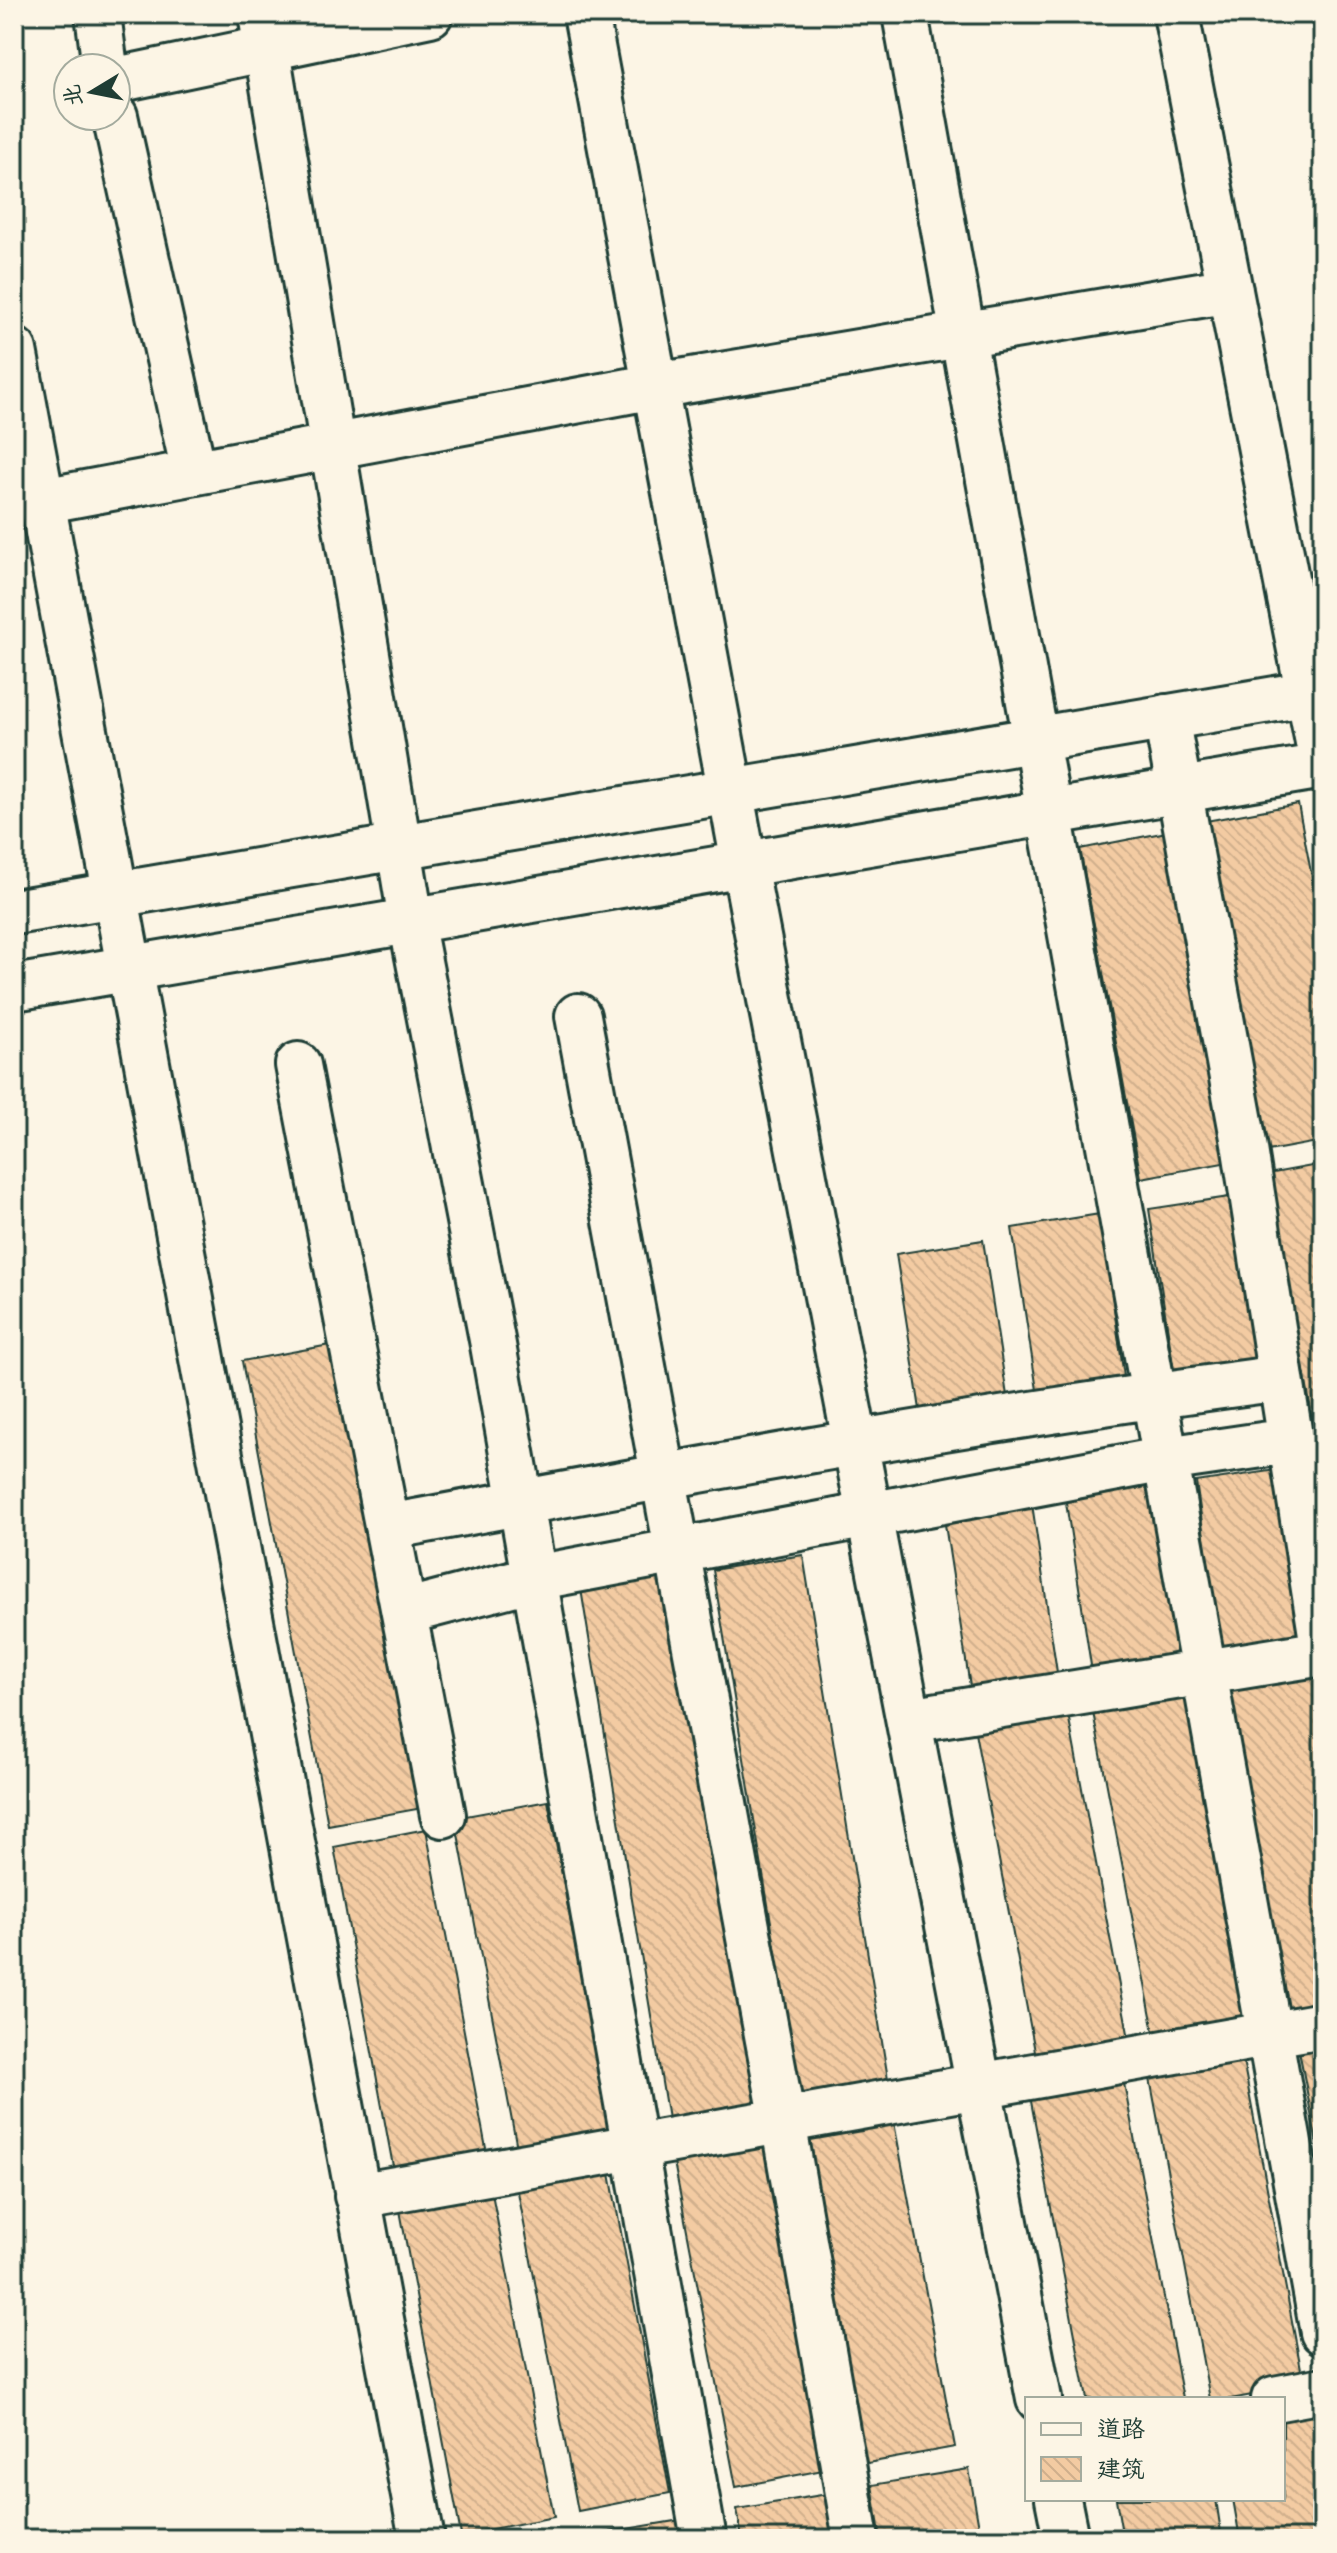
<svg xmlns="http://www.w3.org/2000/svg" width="1337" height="2553" viewBox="0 0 1337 2553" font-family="Caveat,'LXGW WenKai TC',sans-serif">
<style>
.building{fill:url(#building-back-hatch);stroke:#1f3d34;stroke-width:2}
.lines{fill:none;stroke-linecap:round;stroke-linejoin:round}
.minor-casing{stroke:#1f3d34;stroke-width:50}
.tertiary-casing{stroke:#1f3d34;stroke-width:50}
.minor{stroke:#fcf5e5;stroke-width:44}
.tertiary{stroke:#fcf5e5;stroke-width:44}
</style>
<defs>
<pattern id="building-back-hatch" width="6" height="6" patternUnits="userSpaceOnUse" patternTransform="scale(2)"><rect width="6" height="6" fill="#f3cba2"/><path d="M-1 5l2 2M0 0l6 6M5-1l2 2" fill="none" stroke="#d0af8c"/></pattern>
</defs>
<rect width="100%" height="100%" fill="#fcf5e5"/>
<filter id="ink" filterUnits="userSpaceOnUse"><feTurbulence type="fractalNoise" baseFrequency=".0125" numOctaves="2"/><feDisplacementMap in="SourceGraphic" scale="16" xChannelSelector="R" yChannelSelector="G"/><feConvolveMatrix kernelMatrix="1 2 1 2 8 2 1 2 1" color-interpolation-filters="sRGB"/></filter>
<g filter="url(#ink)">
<path class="building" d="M1298,804L1323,935V1141L1268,1151L1206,821Z
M1172,831L1234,1161L1141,1178L1080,849Z
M1323,1164V1475L1268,1174Z
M1236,1196L1263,1371L1176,1384L1149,1209Z
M1100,1214L1126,1390L1039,1403L1012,1228Z
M983,1240L1010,1415L923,1429L896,1254Z
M341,1343L428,1807L328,1825L242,1361Z
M1283,1469L1309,1645L1222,1658L1196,1482Z
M1152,1483L1179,1658L1092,1672L1065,1496Z
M1032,1504L1058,1679L971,1693L944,1518Z
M803,1555L889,2085L800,2099L713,1570Z
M671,1575L758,2104L668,2119L581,1589Z
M1316,1669L1323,1704V2009L1285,2016L1223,1686Z
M1185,1690L1247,2020L1155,2037L1092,1707Z
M1068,1714L1130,2044L1037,2062L975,1732Z
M548,1801L610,2130L517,2148L455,1818Z
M426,1829L488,2159L395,2177L334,1847Z
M1323,2046V2176L1299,2050Z
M1242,2055L1304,2385L1231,2399H1210L1149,2073Z
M1123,2078L1183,2399H1087L1030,2096Z
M893,2117L955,2447L862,2464L801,2134Z
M766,2139L828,2469L736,2487L673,2157Z
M608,2163L670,2493L578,2511L516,2181Z
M491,2188L554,2517L461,2535L399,2205Z
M1317,2403L1323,2441V2539H1240L1233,2499H1283V2409Z
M969,2469L981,2539H881L872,2485Z
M834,2493L842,2539H742L737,2509Z
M1116,2499H1216L1222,2539H1123Z
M681,2520L684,2539H585L584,2536Z"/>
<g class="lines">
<g class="minor-casing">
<path id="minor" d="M98,14L105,68
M261,14L411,920L493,1345L704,2539
M586,14L744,864L1039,2399
M905,14L1323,2332
M1176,14L1323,768
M116,80L430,14
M115,116L194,472
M14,350L422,2539
M42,501L655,386L1230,290
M1166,717L1245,1149L1323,1647
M578,1016L783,2121L856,2539
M298,1065L443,1815
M388,1527C684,1472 982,1417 1281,1378
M404,1612L534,1578L1166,1459L1290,1441
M909,1720L1323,1653
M357,2196L1323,2025
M1274,2399L1323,2390
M1058,2499L1066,2539"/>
</g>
<g class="tertiary-casing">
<path id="tertiary" d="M14,912L1323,691
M14,988L1323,766"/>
</g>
<use href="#minor" class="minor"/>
<use href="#tertiary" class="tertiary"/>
</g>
</g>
<rect width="1337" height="2553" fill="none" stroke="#fcf5e5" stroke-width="48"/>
<rect x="24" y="24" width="1289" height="2505" fill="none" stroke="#1f3d34" stroke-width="3" filter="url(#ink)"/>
<rect x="1025" y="2397" width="260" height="104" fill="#fcf5e5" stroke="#a4ab9e" stroke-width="2"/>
<rect x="1041" y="2423" width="40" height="12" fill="#fcf5e5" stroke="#a4ab9e" stroke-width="2"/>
<text x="1097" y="2437" font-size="24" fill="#1f3d34">道路</text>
<rect x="1041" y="2457" width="40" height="24" fill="url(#building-back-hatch)" stroke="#a4ab9e" stroke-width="2"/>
<text x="1097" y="2477" font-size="24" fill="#1f3d34">建筑</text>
<g transform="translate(92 92) rotate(260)"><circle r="38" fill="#fcf5e5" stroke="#a4ab9e" stroke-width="2"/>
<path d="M0-6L14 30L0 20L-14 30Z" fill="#1f3d34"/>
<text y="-12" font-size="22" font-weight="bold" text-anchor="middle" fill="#1f3d34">北</text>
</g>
</svg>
